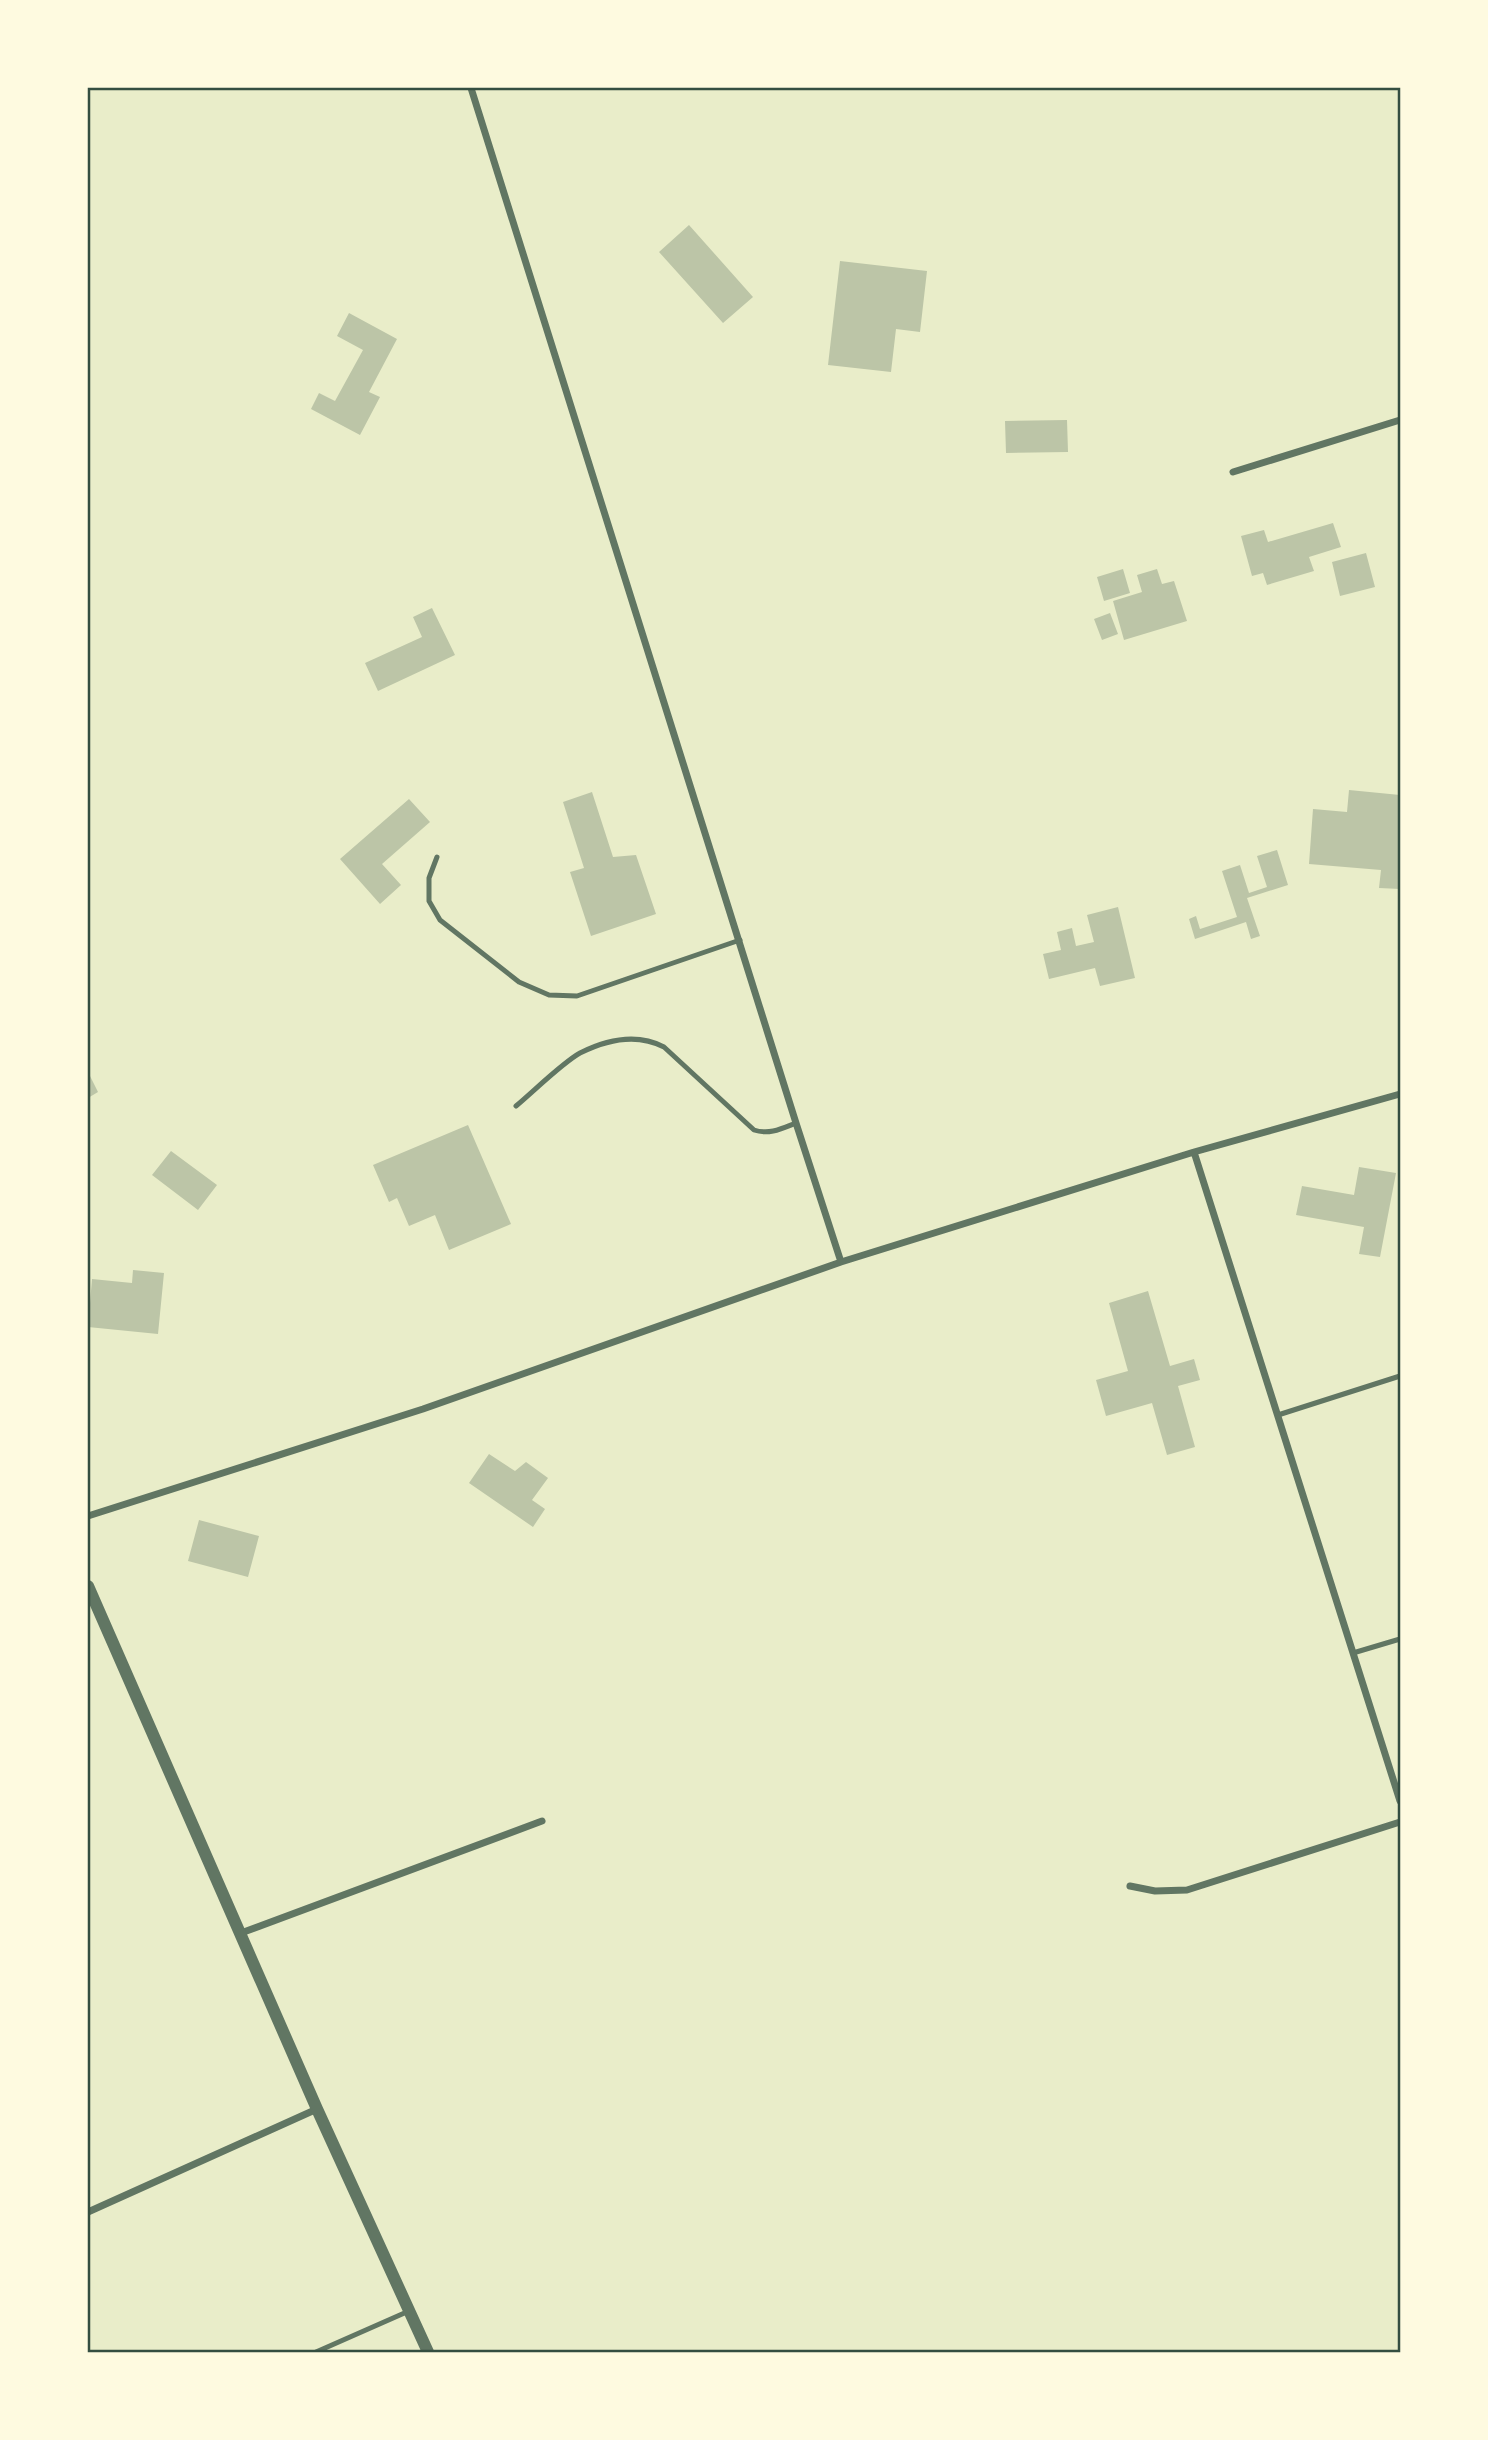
<svg xmlns="http://www.w3.org/2000/svg" width="1488" height="2440" viewBox="0 0 1488 2440" font-family="Georgia,serif">
<style>
.building{fill:#bcc5a7}
.lines{fill:none;stroke-linecap:round;stroke-linejoin:round}
.service{stroke:#617663;stroke-width:5}
.minor{stroke:#617663;stroke-width:7}
.tertiary{stroke:#617663;stroke-width:12}
.neatline{fill:none;stroke:#344e41;stroke-width:2.5}
</style>
<rect width="100%" height="100%" fill="#e9edc9"/>
<path class="building" d="M689,225L753,297L723,323L659,252Z
M840,261L927,271L920,332L896,329L891,372L828,365Z
M349,313L397,339L369,392L380,397L360,435L311,409L319,393L335,401L363,350L337,336Z
M1067,420L1068,452L1006,453L1005,421Z
M1333,523L1341,547L1309,557L1314,571L1267,585L1263,573L1252,576L1241,536L1264,530L1268,542Z
M1366,553L1375,587L1340,596L1332,562Z
M1123,569L1130,593L1104,601L1097,577Z
M1157,569L1162,584L1174,581L1187,621L1124,640L1113,601L1142,592L1137,575Z
M432,608L455,655L378,691L365,663L422,637L413,617Z
M1110,613L1118,634L1102,640L1094,619Z
M1349,790L1400,795V889L1379,888L1381,870L1309,864L1313,809L1347,812Z
M592,792L613,857L636,855L656,914L591,936L570,872L584,868L563,802Z
M409,799L430,822L382,864L401,885L380,904L340,859Z
M1277,850L1288,885L1247,898L1260,936L1251,939L1246,922L1195,939L1189,919L1196,916L1200,929L1237,917L1222,871L1240,865L1249,893L1267,887L1257,856Z
M1118,907L1135,978L1100,986L1095,968L1049,979L1043,954L1061,950L1057,932L1072,928L1076,946L1094,942L1087,915Z
M88,1072L98,1092L88,1098Z
M468,1125L511,1224L449,1250L435,1215L409,1226L397,1198L389,1202L373,1165Z
M171,1151L217,1185L198,1210L152,1175Z
M1359,1167L1396,1173L1380,1257L1359,1254L1364,1227L1296,1215L1302,1186L1354,1195Z
M133,1270L164,1273L158,1334L88,1327L92,1279L132,1283Z
M1148,1291L1170,1366L1194,1359L1200,1380L1178,1386L1195,1447L1167,1455L1152,1403L1106,1416L1096,1380L1128,1371L1109,1303Z
M489,1454L515,1471L526,1462L548,1478L532,1500L545,1509L533,1527L469,1483Z
M199,1520L259,1536L248,1577L188,1561Z"/>
<g class="lines">
<path class="service" d="M437,857L429,878V901L440,920L519,982L549,995L577,996L740,940
M516,1106C533,1092 562,1063 580,1053C606,1040 637,1033 664,1047L754,1130C769,1135 781,1129 796,1123
M1278,1415L1400,1376
M1353,1653L1400,1639
M316,2352L409,2311"/>
<path class="minor" d="M471,88L796,1123L841,1262
M1233,472L1400,420
M1194,1152L1400,1801
M88,1516L423,1409L841,1262L1194,1152L1400,1094
M1130,1886L1155,1891L1187,1890L1400,1822
M241,1933L542,1821
M88,2212L317,2109"/>
<path class="tertiary" d="M88,1586L317,2109L428,2352"/>
</g>
<rect width="1488" height="2440" fill="none" stroke="#fefae0" stroke-width="178"/>
<rect x="89" y="89" width="1310" height="2262" class="neatline"/>
</svg>
